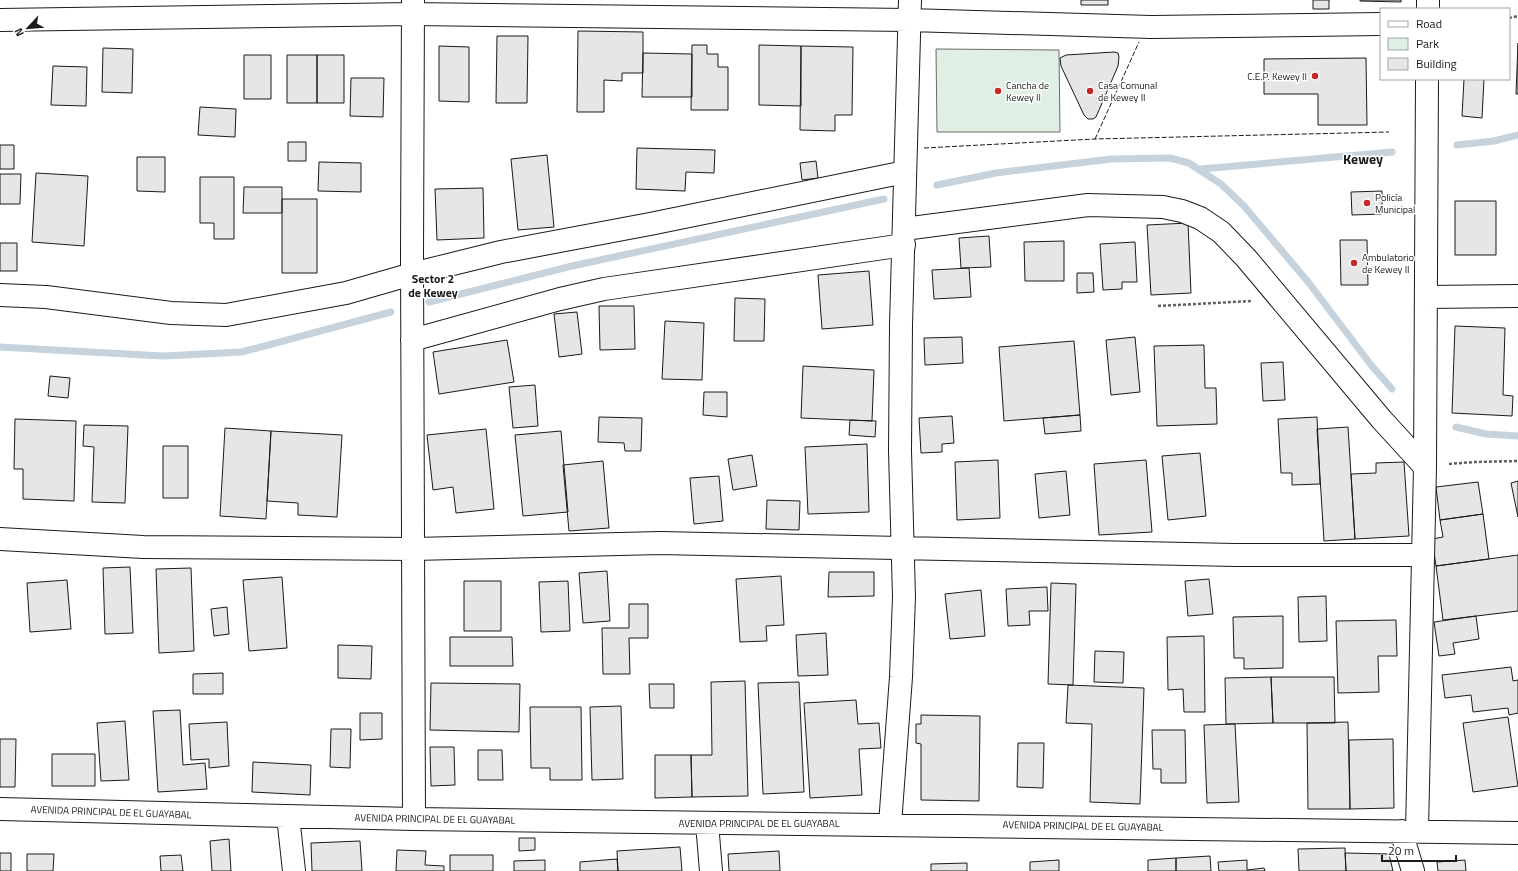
<svg xmlns="http://www.w3.org/2000/svg" width="1518" height="871" viewBox="0 0 1518 871" font-family="'Titillium Web',sans-serif">
<style>
.green{fill:#e0efe3;stroke:#6a6a6a}
.lines{fill:none;stroke-linecap:round;stroke-linejoin:round}
.stream{stroke:#c6d2dc;stroke-width:7}
.building{fill:#e6e6e6;stroke:#1a1a1a}
.minor-casing{stroke:#1a1a1a;stroke-width:24}
.path{stroke:#5f5f5f;stroke-width:2.5;stroke-dasharray:3 2;stroke-linecap:butt}
.minor{stroke:#fff;stroke-width:22}
.fence{stroke:#1a1a1a;stroke-width:1;stroke-dasharray:5 2;stroke-linecap:butt}
.poi-dot{fill:#c62828;stroke:#fff;stroke-width:1.5}
.labels{text-anchor:middle;dominant-baseline:central;stroke-width:3;stroke-linejoin:round;paint-order:stroke}
.poi-label{font-size:10px;fill:#1a1a1a;stroke:#fff;text-anchor:start}
.street-label{font-size:10px;fill:#1a1a1a;stroke:#fff}
.quarter-label{font-size:12px;font-weight:bold;fill:#1a1a1a;stroke:#fff}
.district-label{font-size:14px;font-weight:bold;fill:#1a1a1a;stroke:#fff}
</style>
<rect width="100%" height="100%" fill="#fff"/>
<path class="green" d="M936,49L1059,50L1060,132H937Z"/>
<g class="lines">
<path class="stream" d="M1457,145L1494,141L1518,135
M1201,169L1392,152
M937,185L996,173L1111,159L1170,158L1189,163L1221,184L1244,206L1309,283L1371,365L1392,389
M429,302L572,266L884,199
M0,347L163,356L242,352L391,312
M1456,427L1486,434L1518,436"/>
</g>
<path class="building" d="M1081,0H1108V5H1081Z
M1313,0H1329V9H1313Z
M1360,0H1401V2L1360,1Z
M578,31L643,32V73H622V81L604,80V112H577Z
M497,36H528L527,103H496Z
M1518,43V94H1516Z
M692,45H707V54H718V67H728V110H691Z
M759,45L801,46V106L759,105Z
M439,46L469,47V102L439,101Z
M801,46L853,47L852,115H835V131L800,130Z
M103,48L133,49L132,93L102,92Z
M1114,52L1118,53L1119,57L1118,66L1096,117L1093,119H1088L1084,115L1061,66L1060,58L1066,55Z
M643,53L692,54V97H642Z
M244,55H271V99H244Z
M287,55H317V103H287Z
M317,55H344V103H317Z
M1366,58L1367,125H1318V94H1264V59Z
M53,66L87,67L86,106L51,105Z
M351,78H384L383,117L350,116Z
M1464,79H1484L1482,118L1462,116Z
M200,107L236,109L235,137L198,135Z
M288,142H306V161H288Z
M0,145H14V169H0Z
M637,148L715,150L714,173L686,172L685,191L636,189Z
M547,155L554,227L518,230L511,159Z
M137,157H165V192L137,191Z
M816,161L818,178L802,180L800,163Z
M319,162L361,163V192L318,191Z
M36,173L88,176L84,246L32,242Z
M0,174H21L20,204H0Z
M200,177H234V239H214V223H200Z
M244,187H282V213H243Z
M483,188L484,238L437,240L435,189Z
M1382,191V214L1352,215L1351,192Z
M282,199H317V273H282Z
M1455,201H1496V255H1455Z
M1188,223L1191,293L1151,295L1147,225Z
M989,236L991,267L961,268L959,238Z
M1340,240H1367L1368,285H1341Z
M1064,241V281H1025L1024,242Z
M1135,242L1137,282H1122V289L1103,290L1100,244Z
M0,243H17V271H0Z
M969,268L971,297L934,299L932,270Z
M869,271L873,325L822,329L818,275Z
M1077,273H1093L1094,292L1077,293Z
M735,298L765,299L764,341H734Z
M599,306H634L635,349L600,350Z
M577,312L582,354L559,357L554,314Z
M665,321L704,323L702,380L662,379Z
M1455,326L1505,328L1503,395L1513,396L1512,416L1452,413Z
M962,337L963,363L925,365L924,338Z
M1135,337L1140,392L1111,395L1106,340Z
M507,340L514,382L439,394L433,352Z
M1074,341L1080,415L1004,421L999,347Z
M1204,345L1205,388H1216L1217,424L1157,426L1154,346Z
M1283,362L1285,400L1263,401L1261,363Z
M803,366L874,370L872,421L801,418Z
M50,376L70,378L68,398L48,396Z
M535,385L538,426L513,428L509,387Z
M704,392H727V417L703,415Z
M1080,415L1081,431L1045,434L1043,418Z
M952,416L954,443L942,444V452L921,453L919,418Z
M599,417L642,418L641,451H625L624,443L598,442Z
M1317,417L1320,484L1292,485V473H1281L1278,419Z
M15,419L76,421L74,501L23,499V469H14Z
M850,420L876,421L875,437L849,435Z
M84,425L128,426L125,503L92,502L94,447L83,446Z
M1348,427L1355,539L1324,541L1317,429Z
M225,428L271,431L266,519L220,516Z
M486,429L494,509L456,513L453,487L433,490L427,435Z
M271,431L342,435L337,517L298,515V503L267,501Z
M561,431L568,512L523,516L515,435Z
M867,444L869,512L808,514L805,447Z
M163,446H188V498H163Z
M1200,453L1206,516L1168,520L1162,456Z
M752,455L757,486L733,490L728,459Z
M998,460L1000,518L957,520L955,462Z
M1146,460L1152,532L1099,535L1094,464Z
M603,461L609,528L569,531L563,465Z
M1404,462L1409,536L1355,539L1351,474L1376,473V463Z
M1066,471L1070,515L1039,518L1035,474Z
M719,476L723,521L694,524L690,478Z
M1518,481V517L1511,483Z
M1478,482L1483,514L1440,520L1436,487Z
M767,500L800,501L799,530L766,529Z
M1483,514L1489,559L1436,566L1432,539L1443,537L1440,520Z
M1518,555V611L1443,620L1436,566Z
M130,567L133,633L105,634L103,568Z
M191,568L194,651L159,653L156,569Z
M607,571L610,621L583,623L579,573Z
M829,572H874V596L828,597Z
M781,576L784,625L766,626L767,641L740,642L736,579Z
M282,577L287,648L249,651L243,580Z
M1209,579L1213,614L1188,616L1185,581Z
M67,580L71,629L30,632L27,583Z
M464,581H501V631H464Z
M568,581L570,631L541,632L539,582Z
M1051,583L1076,584L1073,685L1048,684Z
M1047,587L1048,611H1029L1030,625L1008,626L1006,589Z
M981,590L985,636L950,639L945,594Z
M1326,596L1327,641L1299,642L1298,597Z
M629,604H648V638H629L630,674H603L602,628H629Z
M227,607L229,634L214,636L211,609Z
M1283,616V668L1244,669V658H1234L1233,617Z
M1476,616L1479,639L1453,643L1455,654L1439,656L1434,622Z
M1396,620L1397,656H1378L1379,692L1338,693L1336,621Z
M826,633L828,675L798,676L796,635Z
M1204,636L1205,712H1184L1183,689L1168,690L1167,637Z
M450,637H512L513,666H450Z
M338,645L372,646L371,679L338,678Z
M1095,651L1124,652L1123,683L1094,682Z
M1511,667L1513,681L1518,680V713L1509,715L1508,708L1473,712L1471,695L1445,698L1442,675Z
M223,673V694H193V674Z
M1271,677L1273,723L1226,724L1225,678Z
M1271,677H1334L1335,723H1273Z
M745,681L748,796L692,797L691,755H712L711,682Z
M799,682L804,792L763,794L758,683Z
M431,683L520,684L519,732L430,730Z
M649,684H674V708H650Z
M1068,685L1144,688L1140,804L1090,802L1092,724L1066,723Z
M856,700L858,724L879,723L881,748L859,749L862,795L810,798L804,703Z
M621,706L623,779L592,780L590,707Z
M530,707H581L582,780H550V768H531Z
M180,710L183,765L205,763L207,789L158,792L153,711Z
M360,713H382V739L360,740Z
M921,715L980,716L979,801L921,800V744L916,743V724H921Z
M1508,717L1518,786L1473,792L1463,723Z
M125,721L129,780L101,781L97,723Z
M227,722L229,766L209,768V759L191,760L189,724Z
M1348,722L1350,809H1308L1307,723Z
M1235,724L1239,802L1207,803L1204,725Z
M331,729H351L350,768L330,767Z
M1152,730H1185L1186,783H1161V769H1153Z
M0,739H16L15,787H0Z
M1393,739L1394,808L1350,809L1349,740Z
M1018,743H1044L1043,788L1017,787Z
M430,747H454L455,785L431,786Z
M478,750H502L503,780H478Z
M52,754H95V786H52Z
M655,755H691L692,797L655,798Z
M253,762L311,765L310,795L252,792Z
M519,838H535V850L519,851Z
M229,839L231,871H212L210,841Z
M360,841L362,871H312L311,843Z
M680,847L682,871H618L617,851Z
M1345,848L1346,871H1299L1298,849Z
M397,850L426,851L425,865L444,866V871H396Z
M779,851L780,871H729L728,854Z
M0,853H11V871H0Z
M1345,853L1389,854L1393,871H1346Z
M27,854H54L53,871H27Z
M181,855L183,871H161L160,856Z
M450,855H493V871H450Z
M1210,856L1211,871H1176V858Z
M1176,858V871H1148V860Z
M617,859L618,871H580V862Z
M545,860V871H514V861Z
M1059,860V871H1030V862Z
M1247,860V870L1264,868L1265,871H1219L1218,862Z
M1465,860L1466,871H1438L1437,862Z
M967,863V871H931V864Z"/>
<g class="lines">
<g class="minor-casing">
<path id="minor" d="M413,0L412,258L414,819
M1428,9V0
M0,20L413,14L909,20L1151,27L1381,24
M904,229L1088,205L1163,207L1182,211L1200,218L1221,232L1246,258L1382,420L1425,467
M0,295L46,297L171,313L226,315L346,293L412,274L501,252L650,224L905,172
M1427,297L1518,296
M412,340L560,299L604,289L904,245
M0,539L143,547L413,549L660,543L1236,555H1423
M0,809L414,819L1518,833
M288,816L294,871
M707,823L711,871
M890,824L901,677L904,597L900,451L901,325L910,0
M1401,831L1413,871
M1417,831L1425,467L1427,79"/>
</g>
<path class="path" d="M1509,18L1518,16
M1158,306L1252,301
M1449,464L1474,462L1518,461"/>
<use href="#minor" class="minor"/>
<path class="fence" d="M1095,139L1139,42
M924,148L1095,139L1389,132"/>
</g>
<g class="poi-dot">
<circle cx="1315" cy="76" r="4"/>
<circle cx="998" cy="91" r="4"/>
<circle cx="1090" cy="91" r="4"/>
<circle cx="1367" cy="203" r="4"/>
<circle cx="1354" cy="263" r="4"/>
</g>
<g class="labels">
<g class="poi-label">
<text x="1307" y="76" text-anchor="end">C.E.P. Kewey II</text>
<text x="1006" y="85">Cancha de<tspan x="1006" dy="12">Kewey II</tspan></text>
<text x="1098" y="85">Casa Comunal<tspan x="1098" dy="12">de Kewey II</tspan></text>
<text x="1375" y="197">Policía<tspan x="1375" dy="12">Municipal</tspan></text>
<text x="1362" y="257">Ambulatorio<tspan x="1362" dy="12">de Kewey II</tspan></text>
</g>
<g class="street-label">
<text transform="translate(111 812) rotate(2)">AVENIDA PRINCIPAL DE EL GUAYABAL</text>
<text transform="translate(435 819) rotate(1)">AVENIDA PRINCIPAL DE EL GUAYABAL</text>
<text x="759" y="823">AVENIDA PRINCIPAL DE EL GUAYABAL</text>
<text transform="translate(1083 826) rotate(1)">AVENIDA PRINCIPAL DE EL GUAYABAL</text>
</g>
<g class="quarter-label">
<text x="433" y="278">Sector 2<tspan x="433" dy="14">de Kewey</tspan></text>
</g>
<g class="district-label">
<text x="1363" y="158">Kewey</text>
</g>
</g>
<rect x="1380" y="8" width="130" height="72" fill="#ffffff" stroke="#a3a3a3"/>
<rect x="1388" y="21" width="20" height="6" fill="#ffffff" stroke="#a3a3a3"/>
<text x="1416" y="28" font-size="12" fill="#1a1a1a">Road</text>
<rect x="1388" y="38" width="20" height="12" fill="#e0efe3" stroke="#a3a3a3"/>
<text x="1416" y="48" font-size="12" fill="#1a1a1a">Park</text>
<rect x="1388" y="58" width="20" height="12" fill="#e6e6e6" stroke="#a3a3a3"/>
<text x="1416" y="68" font-size="12" fill="#1a1a1a">Building</text>
<g transform="translate(28 28) rotate(244)" stroke="#ffffff" stroke-width="3" paint-order="stroke">
<path d="M0-3L7 15L0 10L-7 15Z" fill="#1a1a1a"/>
<text y="-6" font-size="11" font-weight="bold" text-anchor="middle" fill="#1a1a1a">N</text>
</g>
<path d="M1382 855v6h74v-6" fill="none" stroke="#1a1a1a" stroke-width="2"/>
<text x="1388" y="855" font-size="12" fill="#1a1a1a" stroke="#ffffff" stroke-width="3" paint-order="stroke">20 m</text>
</svg>
